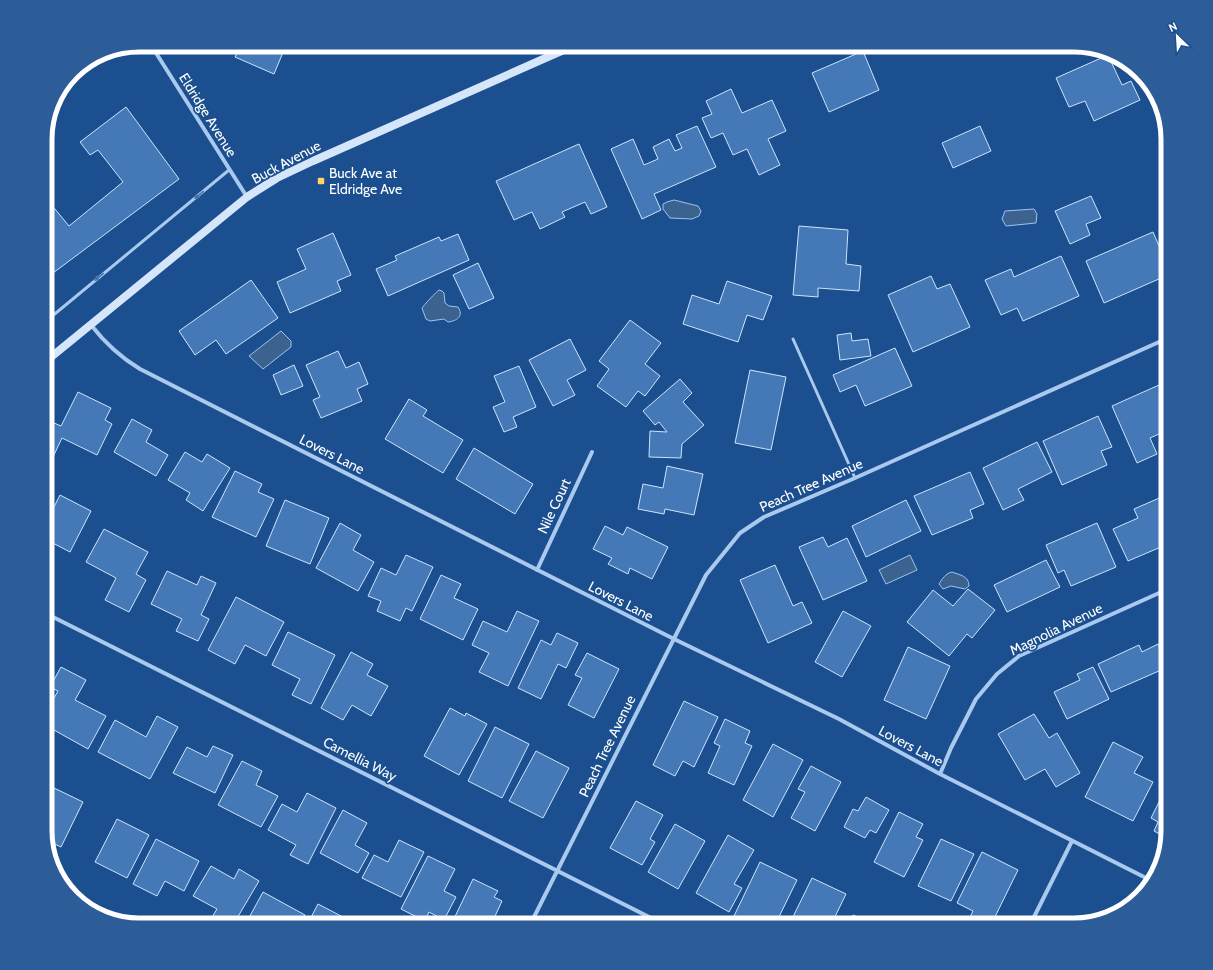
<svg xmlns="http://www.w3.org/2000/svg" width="1213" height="970" viewBox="0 0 1213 970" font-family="Cabin,sans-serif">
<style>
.water{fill:#3c6290;stroke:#9cc4f0}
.building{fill:#4478b7;stroke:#cfe3fa}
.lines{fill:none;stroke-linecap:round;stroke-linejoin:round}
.lane{stroke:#a9c9ee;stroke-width:3}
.street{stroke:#a9c9ee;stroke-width:4}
.secondary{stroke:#d6e6fa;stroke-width:8}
.oneway{fill:#4674ac}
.poi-dot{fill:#ffd166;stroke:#1b4f8f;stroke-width:1.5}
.labels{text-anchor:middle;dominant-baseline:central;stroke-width:3.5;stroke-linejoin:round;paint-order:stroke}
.street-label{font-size:14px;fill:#fff;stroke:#1b4f8f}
.poi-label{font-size:14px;fill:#fff;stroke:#1b4f8f;text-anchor:start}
.rim{fill:none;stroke:#fff;stroke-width:5}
</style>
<rect width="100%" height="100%" fill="#1b4f8f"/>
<path class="water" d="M674,200L698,206L701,211L699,216L692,219L670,218L663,209V204L667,202Z
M1034,209L1037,214L1036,223L1006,226L1002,219L1005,211Z
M439,290L442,291L444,293L445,303L449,306L458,307C464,316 457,321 448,322L444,319L430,321L426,319L422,308C423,306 437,291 439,290Z
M281,331L291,341V347L263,369L249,356Z
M910,555L917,570L886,584L879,570Z
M952,572C960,575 969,576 969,586L965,589L951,586L943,589L939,584C942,579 946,573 952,572Z"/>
<path class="building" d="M219,45H286L274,74L235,57L237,53Z
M863,51L879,90L829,112L812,73Z
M1108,55L1122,85L1131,81L1140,100L1094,121L1085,101L1069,107L1056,78Z
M731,89L742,113L772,100L786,131L768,139L780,165L759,175L747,149L733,155L723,133L711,138L702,118L712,114L706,101Z
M126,107L179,179L53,273L45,262V197L69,226L123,182L98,150L90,155L80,142Z
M697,126L716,167L654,194L661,210L642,219L611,149L633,139L644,165L658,159L653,147L669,139L675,151L682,148L676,135Z
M980,126L991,151L953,168L942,143Z
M579,144L607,207L591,214L585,202L562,212L565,217L540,229L532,212L514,220L496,181Z
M1091,196L1101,218L1086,224L1090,235L1070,244L1055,211Z
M799,226L848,230L846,264L861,266L859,291L818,288V297L793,295Z
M1153,232L1168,267V275L1104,303L1086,261Z
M333,233L351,275L337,281L341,291L290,313L277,282L306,269L297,249Z
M458,234L469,260L388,296L376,269L397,260L395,256L439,237L441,241Z
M1061,256L1079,296L1023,321L1017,308L1001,315L985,280L1011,269L1014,277Z
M478,263L494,298L469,309L453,275Z
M931,276L937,289L950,284L970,327L913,352L888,295Z
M251,280L278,318L226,354L216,340L195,355L179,331Z
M727,281L772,296L763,320L747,315L738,342L683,324L692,295L719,304Z
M630,320L661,343L645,364L660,376L645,396L638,391L626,407L597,386L609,369L599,361Z
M851,333L852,341L868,339L871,356L840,360L837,335Z
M570,339L586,370L567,380L575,395L553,406L529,360Z
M895,348L912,386L865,406L856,385L840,392L833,375Z
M338,351L346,368L359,362L368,384L357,389L362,401L321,418L313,400L320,397L306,365Z
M294,365L303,386L281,395L273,375Z
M519,366L536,407L513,417L517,427L504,432L493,407L505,402L494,376Z
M750,370L786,377L771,450L735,443Z
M680,379L692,393L683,402L704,425L682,444L681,458L649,457L650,431L667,432L659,422L655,425L643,411Z
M1168,381V430L1150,438L1157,454L1137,463L1112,406Z
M78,392L111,408L105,420L112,424L97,455L62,438L53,457L45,453V419L61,426Z
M409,399L427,410L423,416L463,440L443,473L385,439Z
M1098,416L1112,447L1101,451L1107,465L1062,485L1043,441Z
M132,419L152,430L146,442L168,455L156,476L114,452Z
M1037,442L1052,472L1018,489L1024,500L1003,510L983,468Z
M474,448L533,484L515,514L456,479Z
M185,452L202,462L207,454L230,468L203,511L186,500L190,493L168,480Z
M667,466L703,474L694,515L665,509L664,514L638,509L643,484L663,488Z
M235,471L262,484L258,492L274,499L256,537L212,517Z
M970,472L984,504L970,510L973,518L932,535L914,496Z
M60,495L91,511L70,552L45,539V504L53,509Z
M1164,496L1168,504V544L1128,561L1113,529L1138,518L1134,509Z
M285,500L329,518L310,564L266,546Z
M906,500L921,531L866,557L852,526Z
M340,523L361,535L353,550L374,562L358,591L316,568Z
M1097,523L1116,567L1071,586L1064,570L1058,573L1046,545Z
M605,526L623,535L627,527L668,547L652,579L630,568L628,574L608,564L612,558L593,549Z
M104,529L148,552L136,574L146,580L129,612L105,600L116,578L86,562Z
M823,537L828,547L847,538L867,581L823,600L799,547Z
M406,555L433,567L412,611L406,608L400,621L377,611L381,601L368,596L381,568L396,575Z
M1046,560L1060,587L1007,612L994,585Z
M775,565L793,606L802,602L812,623L768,643L740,580Z
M167,571L197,585L201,576L216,583L201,615L209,619L198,641L176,631L182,619L151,604Z
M441,575L461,584L454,598L478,609L463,640L420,619Z
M968,589L995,610L972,638L967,634L949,656L907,622L933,590L953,606Z
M236,597L284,622L266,656L245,645L235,664L208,650Z
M517,611L539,621L508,686L479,672L489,653L472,645L483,621L507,632Z
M843,611L871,626L842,677L815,662Z
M288,632L335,655L311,704L292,695L300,679L272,665Z
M557,633L578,643L566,668L558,664L541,699L518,688L541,640L551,645Z
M1158,644L1168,667L1111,692L1098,664L1139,645L1142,652Z
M908,647L950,666L926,719L884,700Z
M351,652L373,664L367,675L388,686L371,716L352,705L343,720L321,708Z
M587,653L619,669L594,718L568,705L582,678L575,675Z
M45,658L52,662L45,675Z
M61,667L86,680L75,700L106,716L88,749L45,725V714L58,691L50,687Z
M1093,667L1109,699L1067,719L1054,692L1080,680L1077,674Z
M684,701L718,717L694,767L683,761L675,776L653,765Z
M450,708L465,716L466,713L487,724L459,775L424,756Z
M1034,714L1049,738L1057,733L1080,773L1056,787L1045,769L1025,780L998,734Z
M157,716L178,727L150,779L98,752L115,720L146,737Z
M725,719L750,731L745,743L752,746L734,785L708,773L720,746L714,743Z
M495,727L529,744L502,798L468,781Z
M1113,742L1143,757L1134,773L1153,782L1133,821L1085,797Z
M773,744L803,760L773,817L743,800Z
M213,746L233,755L215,793L173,773L187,747L207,757Z
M536,751L569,768L543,818L509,801Z
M242,761L262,771L256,785L278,796L261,827L218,805Z
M811,766L841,782L815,831L791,818L805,792L798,789Z
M52,787L83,802L61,847L46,840L45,837V801Z
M1165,790L1168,791V832L1167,838L1154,831L1158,822L1151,818Z
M307,793L336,808L308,864L290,855L296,845L268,830L282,804L297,812Z
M866,797L889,810L876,833L870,830L865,838L844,827L853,809L858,811Z
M636,801L663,815L650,839L655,842L642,865L610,848Z
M343,810L367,823L355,845L369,853L358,873L320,853Z
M899,812L923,824L916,837L923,840L904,877L874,862Z
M117,819L149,835L127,878L95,862Z
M675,824L705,841L678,889L648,872Z
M728,835L754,850L734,884L742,888L729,912L696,893Z
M156,839L199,861L184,891L165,881L157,896L133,884Z
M941,839L974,854L951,901L918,886Z
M399,840L424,852L401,897L362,878L374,855L388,862Z
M982,852L1018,870L991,925H976L968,921L973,911L957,903Z
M428,856L455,869L444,891L456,897L444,920L429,912L425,921L401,909Z
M760,862L797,880L775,925H753L734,916Z
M211,866L234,879L239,869L259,881L233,925H214L209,922L217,909L193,896Z
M812,878L846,894L831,925H789Z
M473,879L498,891L494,897L502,901L491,925H451Z
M263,892L305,915L299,925H245Z
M318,904L341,916L360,925H307Z
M853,915L876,925H849Z"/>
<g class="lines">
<path class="lane" d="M45,322L229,170
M793,339L855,478"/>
<path class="street" d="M151,45L247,197
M91,325C105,343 120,357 140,369L674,639L839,719L940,774L1152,881
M537,570L592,452
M45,613L665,925
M940,774L951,748L976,699L997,674L1019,656L1168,589
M74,898L121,922
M530,925L706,575L740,533L764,517L855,478L1168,338
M1030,925L1072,841"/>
<path class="secondary" d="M45,362L247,197L277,178L313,161L575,45"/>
</g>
<defs><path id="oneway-solid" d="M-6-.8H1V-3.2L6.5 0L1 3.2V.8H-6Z"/></defs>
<g class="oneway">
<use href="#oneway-solid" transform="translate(199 195) rotate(141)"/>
<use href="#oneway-solid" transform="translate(99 277) rotate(141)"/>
</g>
<rect class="poi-dot" x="317" y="177" width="8" height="8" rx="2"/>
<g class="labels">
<g class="street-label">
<text transform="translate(208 115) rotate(58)">Eldridge Avenue</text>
<text transform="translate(286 162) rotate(-28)">Buck Avenue</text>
<text transform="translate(332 454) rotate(27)">Lovers Lane</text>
<text transform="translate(811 485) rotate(-24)">Peach Tree Avenue</text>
<text transform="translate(554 506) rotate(-65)">Nile Court</text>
<text transform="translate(621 601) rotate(27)">Lovers Lane</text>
<text transform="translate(1056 629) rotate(-26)">Magnolia Avenue</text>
<text transform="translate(607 746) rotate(-64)">Peach Tree Avenue</text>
<text transform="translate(911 746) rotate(28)">Lovers Lane</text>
<text transform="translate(360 759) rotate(27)">Camellia Way</text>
</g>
<g class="poi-label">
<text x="329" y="173">Buck Ave at<tspan x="329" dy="16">Eldridge Ave</tspan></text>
</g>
</g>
<path d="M0 0H1213V970H0ZM139 52H1074A87 87 0 0 1 1161 139V831A87 87 0 0 1 1074 918H139A87 87 0 0 1 52 831V139A87 87 0 0 1 139 52Z" fill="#2d5d98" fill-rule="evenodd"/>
<path class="rim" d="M139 52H1074A87 87 0 0 1 1161 139V831A87 87 0 0 1 1074 918H139A87 87 0 0 1 52 831V139A87 87 0 0 1 139 52Z"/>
<g transform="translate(1177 36) rotate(335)" stroke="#1b4f8f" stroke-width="3" paint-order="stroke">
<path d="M0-3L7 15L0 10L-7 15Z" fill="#ffffff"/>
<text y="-6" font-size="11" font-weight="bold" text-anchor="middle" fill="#ffffff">N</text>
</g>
</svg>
